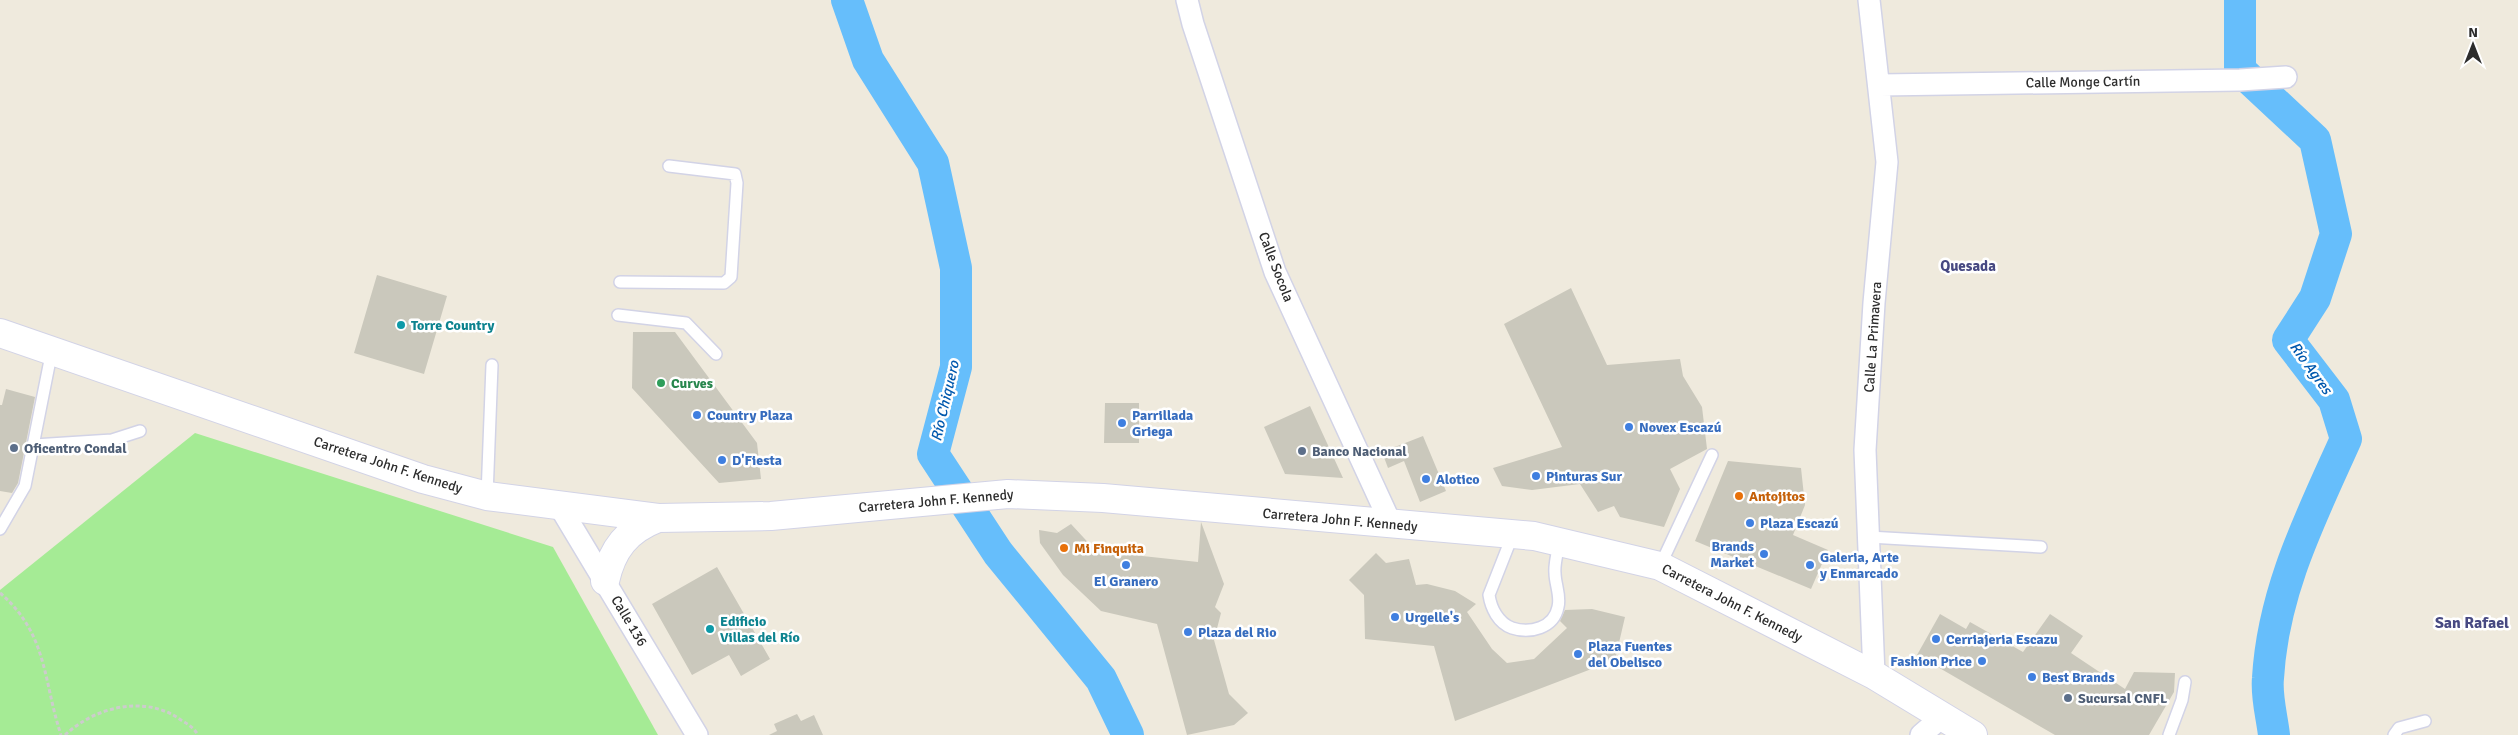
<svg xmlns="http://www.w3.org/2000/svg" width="2518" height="735" viewBox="0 0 2518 735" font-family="Signika,sans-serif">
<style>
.green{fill:#a5eb95}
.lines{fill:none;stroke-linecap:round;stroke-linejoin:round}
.river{stroke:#66befb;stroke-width:32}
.building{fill:#cac8bc}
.lane-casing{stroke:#d2d3e6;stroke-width:14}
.street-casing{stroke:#d2d3e6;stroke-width:24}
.secondary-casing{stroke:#d2d3e6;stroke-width:30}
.path{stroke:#ccc;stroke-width:3;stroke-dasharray:4 2.5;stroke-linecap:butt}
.lane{stroke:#fff;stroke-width:11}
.street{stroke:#fff;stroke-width:21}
.secondary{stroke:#fff;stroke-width:28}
.culture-dot{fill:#0f9aa8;stroke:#fff;stroke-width:2}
.leisure-dot{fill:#2e9e5b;stroke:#fff;stroke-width:2}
.shop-dot{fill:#3f7fe0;stroke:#fff;stroke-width:2}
.service-dot{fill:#5c6f8a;stroke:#fff;stroke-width:2}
.food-dot{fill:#e8710a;stroke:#fff;stroke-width:2}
.labels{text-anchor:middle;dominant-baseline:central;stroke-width:5;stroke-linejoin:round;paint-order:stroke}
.street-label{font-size:14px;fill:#2c2c2c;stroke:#fff}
.culture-label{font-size:14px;font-weight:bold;fill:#0d838f;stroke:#fff;text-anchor:start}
.leisure-label{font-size:14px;font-weight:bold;fill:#27864d;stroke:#fff;text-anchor:start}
.shop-label{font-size:14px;font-weight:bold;fill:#366cbe;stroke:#fff;text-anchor:start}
.service-label{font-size:14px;font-weight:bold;fill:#4e5e75;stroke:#fff;text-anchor:start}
.food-label{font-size:14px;font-weight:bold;fill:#c56008;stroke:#fff;text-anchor:start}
.neighbourhood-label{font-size:15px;font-weight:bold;fill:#474982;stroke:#fff}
.water-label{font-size:15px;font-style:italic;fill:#0058ad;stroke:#fff}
.quarter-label{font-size:16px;font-weight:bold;fill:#474982;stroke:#fff}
</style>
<rect width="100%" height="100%" fill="#efeadd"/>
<path class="green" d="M195,433L553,547L658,735H0V590Z"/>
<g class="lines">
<path class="river" d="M847,0L868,60L933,163L956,268V367L933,454L998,553L1101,679L1128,735
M2240,0V70L2315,140L2336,234L2315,298L2288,340L2334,400L2346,439C2311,517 2273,591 2268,678C2266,696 2272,717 2274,735"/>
</g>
<path class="building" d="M377,275L447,296L424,374L354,353Z
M1571,288L1607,365L1680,359L1683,376L1702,407L1707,449L1670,469L1680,489L1664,527L1620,517L1614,506L1598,512L1580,484L1532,490L1502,486L1493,468L1562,447L1504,324Z
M633,332H675L757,443L761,479L719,483L632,388Z
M6,389L35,397L18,483L12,493L0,491V405H2Z
M1105,403H1139V443H1104Z
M1310,406L1343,478L1285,474L1264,427Z
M1423,436L1446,491L1420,502L1404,461L1388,468L1382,452Z
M1728,461L1801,468L1805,505L1793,535L1828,550L1811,589L1695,541Z
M1201,522L1224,584L1215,607L1221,613L1214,640L1229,694L1248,713L1234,725L1187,735L1157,624L1101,611L1063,575L1040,543L1039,530L1057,533L1071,524L1096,551L1198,562Z
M1376,553L1386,563L1409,559L1416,585L1427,584L1455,591L1476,604L1467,612L1492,649L1507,663L1534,659L1567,628L1560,621L1565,610L1592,609L1625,617L1615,660L1455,721L1434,646L1365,639L1364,595L1349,580Z
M717,567L770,659L741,676L729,655L692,675L652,604Z
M1940,614L1966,629L1970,622L2023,652L2050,614L2083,636L2071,653L2125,689L2134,672L2175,673L2174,692L2149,735H2055L1917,655Z
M797,714L801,721L814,715L823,735H769L777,731L774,724Z"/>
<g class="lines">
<g class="lane-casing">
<path id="lane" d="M620,282L724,283L731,277L737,183L735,174L669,166
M618,315L686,323L716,354
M34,445L112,440L140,431
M487,496L492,365
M0,529L25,486L52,350
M1513,534L1489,595C1491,608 1498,623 1512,628C1530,634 1554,628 1558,607C1561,596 1555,584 1555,573C1554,563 1558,552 1559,542
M1869,537L2041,547
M1660,566L1712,455
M2169,735L2182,700L2185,682
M2394,735L2399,728L2425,721"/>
</g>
<g class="street-casing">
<path id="street" d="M1187,0L1193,24L1275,272L1391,524
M1869,0L1887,162L1874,303L1865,450L1874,675
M1880,85L2240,80L2286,77
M560,507L697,735
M1921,735L1943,716"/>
</g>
<g class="secondary-casing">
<path id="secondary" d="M0,333L423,479L487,496L658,518L771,516L1008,494L1103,498L1534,536L1660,566L1874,675L1973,735
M605,581C612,549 627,530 658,518"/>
</g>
<path class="path" d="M0,593C48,634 43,681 61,735
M65,735C95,707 145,694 181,720C188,724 194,728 198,735"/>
<use href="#lane" class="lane"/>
<use href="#street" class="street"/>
<use href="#secondary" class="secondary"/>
</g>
<g class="culture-dot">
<circle cx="401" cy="325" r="5"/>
<circle cx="710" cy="629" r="5"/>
</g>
<circle class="leisure-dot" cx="661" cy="383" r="5"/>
<g class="shop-dot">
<circle cx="697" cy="415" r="5"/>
<circle cx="1122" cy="423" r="5"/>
<circle cx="1629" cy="427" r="5"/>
<circle cx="722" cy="460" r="5"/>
<circle cx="1536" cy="476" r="5"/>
<circle cx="1426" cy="479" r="5"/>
<circle cx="1750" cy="523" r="5"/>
<circle cx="1764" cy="554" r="5"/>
<circle cx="1126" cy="565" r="5"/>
<circle cx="1810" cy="565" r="5"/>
<circle cx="1395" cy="617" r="5"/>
<circle cx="1188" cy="632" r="5"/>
<circle cx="1936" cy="639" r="5"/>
<circle cx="1578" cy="654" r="5"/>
<circle cx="1982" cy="661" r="5"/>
<circle cx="2032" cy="677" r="5"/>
</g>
<g class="service-dot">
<circle cx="14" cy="448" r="5"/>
<circle cx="1302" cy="451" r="5"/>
<circle cx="2068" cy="698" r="5"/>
</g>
<g class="food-dot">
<circle cx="1739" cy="496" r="5"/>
<circle cx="1064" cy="548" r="5"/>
</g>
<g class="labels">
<g class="street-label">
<text transform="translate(2083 82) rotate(-1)">Calle Monge Cartín</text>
<text transform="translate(1276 267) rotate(69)">Calle Socola</text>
<text transform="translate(1873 337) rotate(-86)">Calle La Primavera</text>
<text transform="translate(388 465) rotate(18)">Carretera John F. Kennedy</text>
<text transform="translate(936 501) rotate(-5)">Carretera John F. Kennedy</text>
<text transform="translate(1340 520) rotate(5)">Carretera John F. Kennedy</text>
<text transform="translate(1732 603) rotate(27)">Carretera John F. Kennedy</text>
<text transform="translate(629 621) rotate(59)">Calle 136</text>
</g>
<g class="culture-label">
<text x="411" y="325">Torre Country</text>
<text x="720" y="621">Edificio<tspan x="720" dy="16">Villas del Río</tspan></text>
</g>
<g class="leisure-label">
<text x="671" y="383">Curves</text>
</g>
<g class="shop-label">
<text x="707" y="415">Country Plaza</text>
<text x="1132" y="415">Parrillada<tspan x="1132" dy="16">Griega</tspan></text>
<text x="1639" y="427">Novex Escazú</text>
<text x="732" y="460">D'Fiesta</text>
<text x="1546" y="476">Pinturas Sur</text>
<text x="1436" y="479">Alotico</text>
<text x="1760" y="523">Plaza Escazú</text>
<text x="1754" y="546" text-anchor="end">Brands<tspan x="1754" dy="16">Market</tspan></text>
<text x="1820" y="557">Galeria, Arte<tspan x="1820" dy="16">y Enmarcado</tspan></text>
<text x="1126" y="581" text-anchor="middle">El Granero</text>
<text x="1405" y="617">Urgelle's</text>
<text x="1198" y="632">Plaza del Rio</text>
<text x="1946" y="639">Cerriajeria Escazu</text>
<text x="1588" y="646">Plaza Fuentes<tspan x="1588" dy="16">del Obelisco</tspan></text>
<text x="1972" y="661" text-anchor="end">Fashion Price</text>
<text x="2042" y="677">Best Brands</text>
</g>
<g class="service-label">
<text x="24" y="448">Oficentro Condal</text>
<text x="1312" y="451">Banco Nacional</text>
<text x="2078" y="698">Sucursal CNFL</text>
</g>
<g class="food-label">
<text x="1749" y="496">Antojitos</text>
<text x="1074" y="548">Mi Finquita</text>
</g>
<g class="neighbourhood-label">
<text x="1968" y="266">Quesada</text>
</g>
<g class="water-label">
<text transform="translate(2311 368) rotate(54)">Río Agres</text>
<text transform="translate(945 401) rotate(-77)">Río Chiquero</text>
</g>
<g class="quarter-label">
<text x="2472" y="623">San Rafael</text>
</g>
</g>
<g transform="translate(2473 45)" stroke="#ffffff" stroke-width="4" paint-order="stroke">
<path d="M0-4L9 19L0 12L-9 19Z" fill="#2c2c2c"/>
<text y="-8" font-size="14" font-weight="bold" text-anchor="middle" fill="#2c2c2c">N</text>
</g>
</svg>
